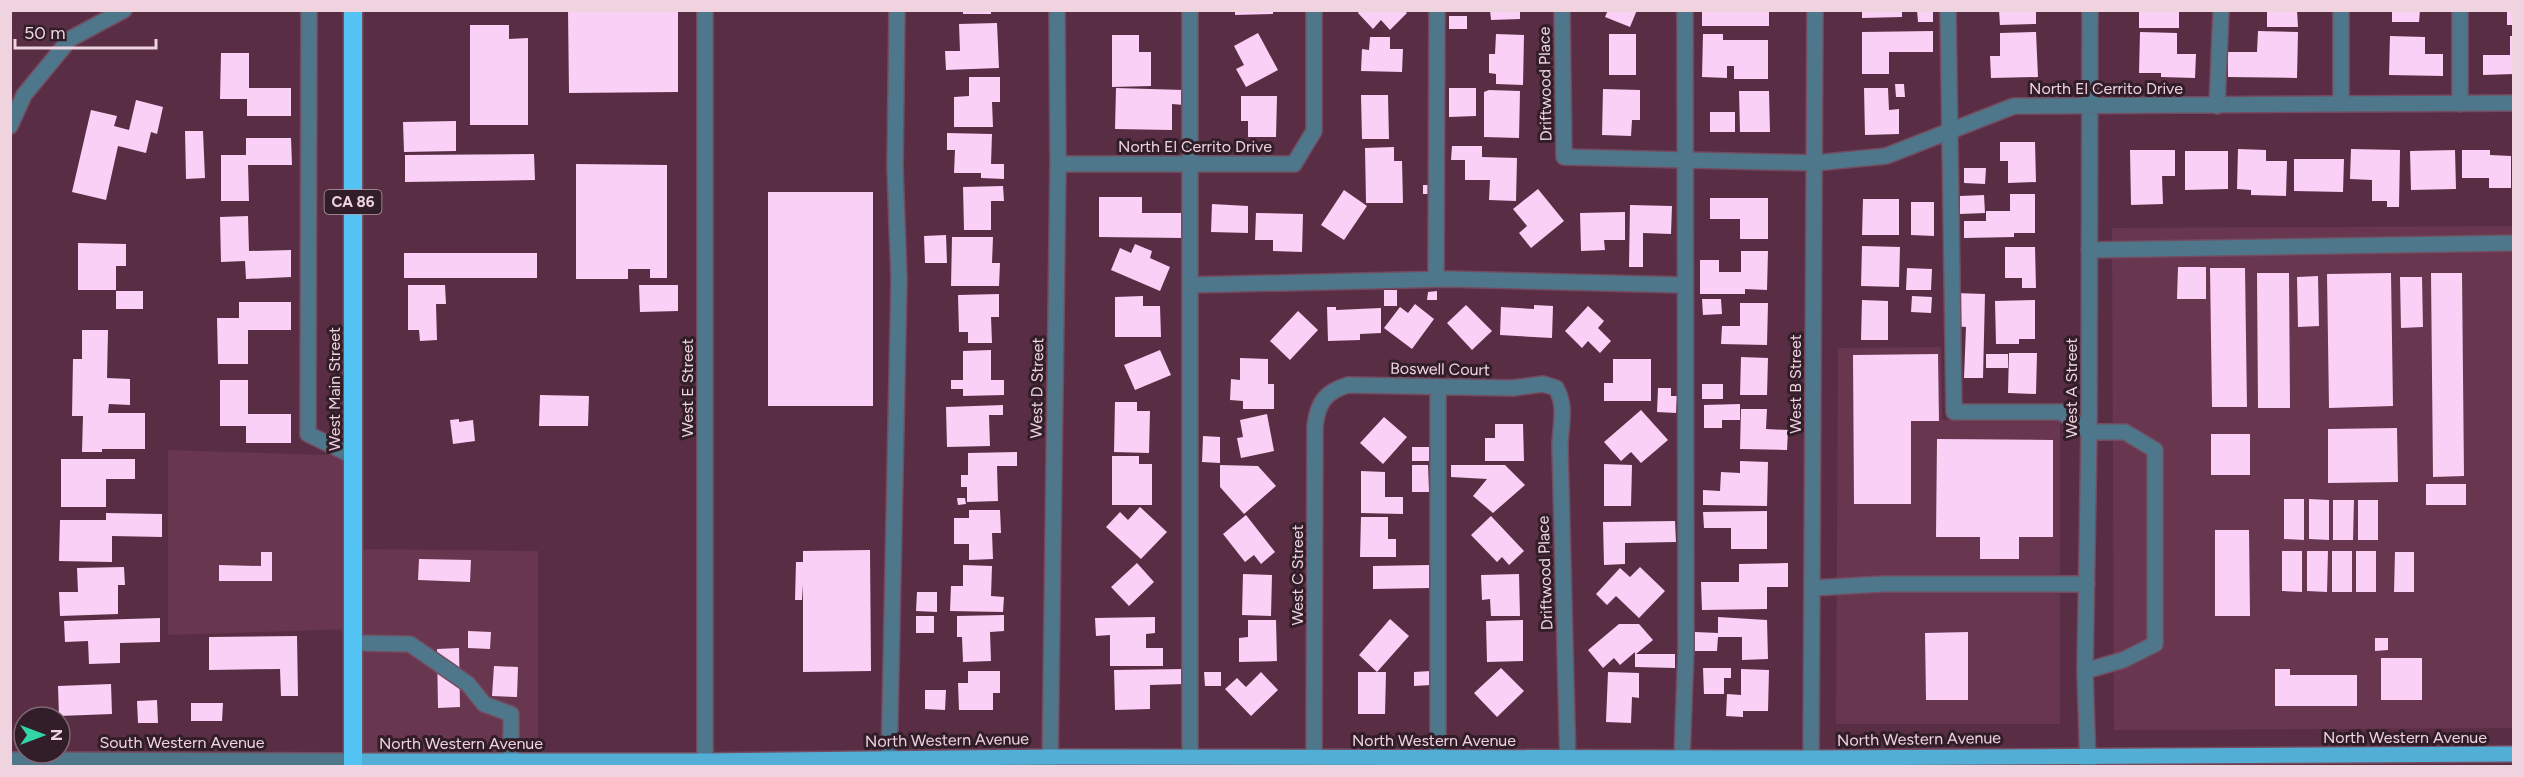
<svg xmlns="http://www.w3.org/2000/svg" width="2524" height="777" viewBox="0 0 2524 777" font-family="Figtree,sans-serif">
<style>
.built{fill:#68364f}
.building{fill:#fad0f6}
.lines{fill:none;stroke-linecap:round;stroke-linejoin:round}
.minor-casing{stroke:#744c60;stroke-width:18}
.major-casing{stroke:#744c60;stroke-width:18}
.highway-casing{stroke:#744c60;stroke-width:21}
.minor{stroke:#4e778b;stroke-width:15}
.major{stroke:#53aed6;stroke-width:15}
.highway{stroke:#52c3f3;stroke-width:18}
.labels{text-anchor:middle;dominant-baseline:central;stroke-width:6;stroke-linejoin:round;paint-order:stroke}
.shield{fill:#321e28;stroke:#b69da9;stroke-width:1.5}
.shield-label{font-size:15px;font-weight:bold;fill:#efd4e0}
.street-label{font-size:16px;fill:#efd4e0;stroke:#321e28}
</style>
<rect width="100%" height="100%" fill="#592e44"/>
<path class="built" d="M2513,226V728L2114,730L2112,228Z
M1941,347L1942,420L2060,421V724H1836L1838,348Z
M168,450L353,456L354,549L538,551V766L353,761V629L168,635Z"/>
<path class="building" d="M568,10H678V92L569,93Z
M963,10H991V14H963Z
M1235,10H1273V14L1235,15Z
M1360,10H1404L1407,13L1390,30L1381,20L1373,29L1358,13Z
M1490,10H1520V19L1491,20Z
M1608,10H1637L1630,27L1605,17Z
M1702,10H1769V26H1702Z
M1862,10H1902V17L1862,18Z
M1917,10H1933V22H1918Z
M1999,10H2036V24L2000,25Z
M2139,10H2179V28H2139Z
M2267,10H2297L2298,27H2267Z
M2392,10H2420L2419,22H2392Z
M2507,10H2514V25H2507Z
M1449,16H1467V29H1449Z
M997,23L999,68L946,70L945,51H960L959,24Z
M470,25H509V39L528,38V125H470Z
M1933,31V52H1889V74H1862V32Z
M2258,31L2298,32L2297,78L2228,77V52H2257Z
M2036,32L2038,77L1991,78L1990,56H2000V33Z
M2140,32L2177,33V54H2196L2195,78L2161,77V73H2139Z
M1258,33L1278,70L1246,87L1236,69L1244,65L1234,46Z
M1496,34L1524,35L1523,85L1496,84V74L1489,73V54H1495Z
M1609,34H1636V75H1609Z
M1703,34H1723V40H1768V79H1734V66H1727V78L1702,77Z
M1112,35H1139V52H1151V86L1112,87Z
M2390,36L2425,37V54H2443V76L2389,75Z
M2510,36H2514V74L2483,75V55H2510Z
M1370,37H1390V49H1403L1402,72L1361,71L1362,49L1369,50Z
M221,53H249V88H291V116H247V99H220Z
M969,77H1000V102H992L993,127H954V97L969,96Z
M1895,84H1904L1905,97H1896Z
M1116,88L1184,90V105L1172,104V130L1115,129Z
M1449,88H1476V116L1449,117Z
M1864,88H1888L1889,110L1899,109V134L1865,135Z
M1603,89L1640,90V120H1632L1631,136L1602,135Z
M1489,90L1520,91L1519,138L1484,137V92Z
M1739,91H1769L1770,132H1740Z
M1361,95H1388L1389,139H1362Z
M1241,96H1277L1276,137H1248V121H1241Z
M136,100L163,107L157,134L151,132L146,153L118,146L106,200L72,192L91,110L117,116L114,126L129,130Z
M1710,112H1735V132H1710Z
M456,121V151L404,152L403,122Z
M185,131H203L205,178L186,179Z
M947,133L992,134L991,164H1004V179L981,178V173H954L955,150H947Z
M246,138H291L292,165H248L249,201H221V155H246Z
M2000,142H2035L2036,182L2008,183V161H2000Z
M1452,146H1482V157L1517,158L1516,201L1489,200L1490,180H1465V160H1451Z
M1394,147V161H1402L1403,203H1366L1365,148Z
M2238,149L2266,150V161H2287L2286,196L2251,195V190L2237,189Z
M2351,149L2400,150L2399,207H2387V201H2372V180L2350,179Z
M2130,150H2175V176H2162L2163,204L2131,205Z
M2455,150L2456,189L2411,190L2410,151Z
M2462,150H2490V155L2511,156V188H2489V178H2462Z
M2185,151H2228V189L2185,190Z
M534,154L535,180L405,182V155Z
M2294,159H2344L2343,192L2294,191Z
M576,164L667,165V278H650V269H628V279H576Z
M1964,168H1986L1985,184L1964,183Z
M1423,185H1430V194H1423Z
M1003,186L1004,201H991V230H964L963,187Z
M1538,189L1564,221L1531,248L1519,233L1527,226L1513,209Z
M1344,190L1367,206L1344,240L1321,225Z
M768,192H873V406H768Z
M2010,194H2035V233H2014V237L1964,238V221H1986V211H2010Z
M1984,195L1985,213L1960,214V196Z
M1099,197H1142V213H1183V238L1099,237Z
M1710,198H1768V239H1740V219H1710Z
M1863,199H1899V235H1862Z
M1911,202H1934V236L1911,235Z
M1212,204L1248,206V233L1211,232Z
M1630,205L1672,206L1671,234L1643,233V267H1629Z
M1625,212V240H1604L1605,250L1581,251L1580,213Z
M1256,213L1303,214L1302,252L1273,251V240H1255Z
M248,216L249,251L291,250V277L246,279L245,261L221,262L220,217Z
M946,235L947,263H925L924,236Z
M952,237H993L992,263H1000L999,286H951Z
M78,243L126,244V266H116V290H78Z
M1135,244L1152,251L1150,258L1170,267L1160,291L1111,270L1120,248L1131,253Z
M1862,246L1900,247L1899,287L1861,286Z
M2005,247H2035L2036,288H2022V278H2005Z
M1741,251H1768L1767,290L1745,289V294H1700V260H1719V272H1741Z
M404,253H537V278H404Z
M2178,267H2206V299H2177Z
M1907,268L1932,269L1931,290H1906Z
M2210,268H2245L2247,407H2212Z
M2257,273H2289L2290,408H2258Z
M2391,273L2393,406L2329,408L2327,274Z
M2431,273H2462L2464,476L2433,477Z
M2318,276L2319,326L2298,327L2297,277Z
M2400,277H2422L2423,327L2401,328Z
M408,285H445L446,304H436L437,340L420,341L419,330H408Z
M639,285H678V311L640,312Z
M1384,290H1397V306H1384Z
M116,291H143V309H116Z
M1437,291V300H1427L1428,292Z
M1955,293L1985,294L1983,378H1964L1966,327L1955,326Z
M999,294V317H991L992,343H968V332H959L958,295Z
M1143,296V306H1160L1161,337H1115V297Z
M1912,296L1932,297L1931,313L1911,312Z
M1702,299H1721L1722,314L1703,315Z
M1862,300L1888,301V340H1861Z
M2035,300V339H2019V344H1996L1995,301Z
M239,302H291V330H248V364H218L217,318H239Z
M1740,303H1768L1767,345L1721,344L1722,326H1740Z
M1415,304L1434,319L1412,349L1384,328L1400,307L1408,313Z
M1466,305L1492,331L1472,350L1447,323Z
M1534,305L1553,306L1552,338L1500,335L1501,307L1534,309Z
M1588,306L1604,321L1598,328L1611,341L1600,353L1588,341L1582,348L1565,331Z
M1327,307H1336V310L1381,308V333L1360,334V340L1328,341Z
M1298,311L1318,330L1290,360L1270,341Z
M82,330H108L107,378L130,379V405L109,404L108,413H145V449H102V452H82L83,416H72L73,359H82Z
M991,350V380H1004V395L963,396V389H951V380H963V351Z
M1160,350L1171,375L1135,390L1124,365Z
M2009,353H2037L2036,394L2008,393Z
M1938,354L1939,421H1911V504H1854L1853,355Z
M1986,354H2008V368H1986Z
M1741,357L1768,358L1767,395H1740Z
M1240,358L1268,359V384H1274V409H1243V401L1230,400L1231,379L1240,380Z
M1613,359H1651V401H1604V383H1613Z
M220,380H248V414H291V443H246V426H220Z
M1702,384H1723V399H1702Z
M1658,388H1671V396H1677L1676,413L1657,412Z
M540,395L589,396L588,426H539Z
M1115,402H1137V411H1150L1149,453L1114,452Z
M1740,404V420H1722V428H1704V405Z
M1003,405V415H989L990,446L947,447L946,407Z
M1741,409H1767L1766,429L1788,430L1787,450L1740,449Z
M1641,410L1668,440L1641,463L1631,452L1621,461L1604,442Z
M1267,414L1274,451L1241,458L1237,438L1243,437L1240,420Z
M1384,417L1407,437L1383,464L1360,443Z
M459,419V422L473,420L475,441L453,444L450,420Z
M1495,424H1523L1524,461H1485V438H1495Z
M2397,428L2398,482L2328,483V429Z
M2211,434H2250V475H2211Z
M1203,436L1220,437V463L1202,462Z
M1937,439L2053,440V537H2019V559H1980V537H1936Z
M1412,447H1429V461H1412Z
M1017,452V466H997L998,501L967,502V487H961V475H968V453Z
M1112,456H1139V464H1152V505H1112Z
M61,459H135V479H106V507H61Z
M1740,461L1768,462L1767,506L1703,505V490L1720,491L1721,472L1740,473Z
M1604,464L1632,465L1631,506H1604Z
M1220,465L1258,466L1276,486L1244,514L1220,487Z
M1412,465H1428L1429,492H1412Z
M1451,465H1505L1525,485L1493,513L1473,496L1487,479L1451,477Z
M1361,471L1385,472V497H1403V514L1361,513Z
M2426,484H2466V505H2426Z
M957,498H965L966,504L958,505Z
M2284,499H2304V540L2284,539Z
M2309,499L2329,500V540L2309,539Z
M2333,500H2354L2353,540H2333Z
M2358,500H2378V540H2358Z
M1140,507L1167,532L1141,559L1106,527L1120,512L1128,520Z
M969,510H1000L1001,533H992L993,559L969,560V544H954V518H969Z
M1767,511V549H1731V528H1704L1703,512Z
M106,513L162,514V537L112,536V562L59,561L60,520H106Z
M1246,515L1275,552L1261,564L1254,555L1245,562L1223,534Z
M1491,516L1524,551L1509,565L1502,557L1497,562L1471,535Z
M1361,517H1388V539H1396V557H1360Z
M1675,521L1676,542L1625,543V564L1604,565L1603,522Z
M2215,530H2249L2250,616H2215Z
M870,550L871,671L803,672V584L802,600H795L796,562H803V551Z
M2282,551H2302V592L2282,591Z
M2307,551H2328L2327,592L2307,591Z
M2332,551H2352V592H2332Z
M2356,551H2376V592H2356Z
M261,552H272V581H219V565L261,566Z
M2395,552H2414V592H2394Z
M419,559L471,560L470,582L418,580Z
M1137,563L1154,582L1129,606L1111,587Z
M1788,563V587H1767V609L1702,610L1701,582H1739V564Z
M963,565L992,566L991,596L1004,597L1003,612L950,611L951,586H963Z
M1429,565L1430,588L1373,589V566Z
M124,567L125,585H118V614L60,616L59,592H78L77,568Z
M1640,567L1665,591L1639,618L1616,596L1607,605L1596,594L1620,568L1630,577Z
M1243,574L1272,575L1271,616L1242,615Z
M1519,574L1520,616H1491L1490,599L1482,600L1481,575Z
M917,592H937V612L916,611Z
M1004,615V631L990,632L991,661L963,662L962,637H957V616Z
M916,616H934V633H916Z
M1155,617V633L1146,634V648H1163V666H1110V635L1096,636L1095,618Z
M1718,617L1767,620L1768,659L1742,660V637H1718L1717,651H1695V632L1718,633Z
M160,618V642L120,643V663L89,664L88,641L65,642L64,621Z
M1390,619L1409,636L1377,672L1359,655Z
M1248,620H1276L1277,661L1239,662V638L1248,637Z
M1523,620V661L1487,662L1486,621Z
M1619,624H1639L1653,640L1636,654H1675V668L1635,667V652L1620,665L1614,658L1603,668L1588,650Z
M468,631L491,632L490,649L468,648Z
M1968,632V700H1926L1925,633Z
M297,636L298,696H281L280,669L209,670V637Z
M2375,638H2388V650L2375,651Z
M459,648L460,707L438,708L437,649Z
M2381,658H2422V700H2381Z
M494,666L518,667L517,697L492,696Z
M1501,668L1524,691L1497,717L1474,693Z
M1703,668H1731V678H1724V694H1704Z
M1184,669L1185,684L1150,685V709L1115,710L1114,670Z
M1741,669L1769,670L1768,711H1743V717L1726,716L1727,694L1741,695Z
M2275,669H2290V675H2357V706H2275Z
M968,671H1000V693H993V710H959L958,683H968Z
M1431,671V685L1414,686V672Z
M1204,672H1221V686H1205Z
M1261,672L1278,690L1251,716L1225,689L1237,678L1246,687Z
M1358,672H1386L1385,714H1358Z
M1608,672L1639,673V698L1632,697L1631,723L1606,722Z
M111,684L112,714L59,716L58,686Z
M925,690H946L945,710L925,709Z
M157,700L158,723H138L137,701Z
M191,703H223L222,721H191Z"/>
<g class="lines">
<g class="minor-casing">
<path id="minor" d="M309,10L308,434L353,456
M705,10V766
M1190,10V757
M1562,10L1564,157L1815,163L1886,156L2014,106L2514,103
M1948,10L1954,412H2061L2089,432H2125L2155,450V644L2123,660L2085,671
M2341,10V104
M2460,104V10
M2217,106L2221,10
M10,126L24,95L70,39L124,10
M1058,164H1294L1314,131V10
M2089,250L2514,243
M1436,279L1437,10
M1190,285L1449,279L1684,285
M1438,388V757
M1812,588L1883,584H2087
M353,643L410,644L468,684L484,704L511,714V761
M1314,757L1315,426C1318,402 1325,392 1348,385L1513,388L1543,384L1556,388C1567,407 1560,426 1560,447L1568,766
M1682,758L1686,648L1685,10
M1811,758L1815,10
M10,760L353,761
M889,766L899,279L895,167L897,10
M1050,766L1058,164L1057,10
M2088,766L2085,671L2089,432L2090,10"/>
</g>
<g class="major-casing">
<path id="major" d="M353,761H705L1050,757L1811,758L2514,754"/>
</g>
<g class="highway-casing">
<path id="highway" d="M353,10V766"/>
</g>
<use href="#minor" class="minor"/>
<use href="#major" class="major"/>
<use href="#highway" class="highway"/>
</g>
<g class="labels">
<rect class="shield" x="324.5" y="190" width="57" height="24" rx="4.5"/>
<g class="shield-label">
<text x="353" y="202">CA 86</text>
</g>
<g class="street-label">
<text transform="translate(1545 84) rotate(-91)">Driftwood Place</text>
<text x="2106" y="88">North El Cerrito Drive</text>
<text x="1195" y="146">North El Cerrito Drive</text>
<text transform="translate(1440 369) rotate(1)">Boswell Court</text>
<text transform="translate(1795 384) rotate(-90)">West B Street</text>
<text transform="translate(687 388) rotate(-90)">West E Street</text>
<text transform="translate(1037 388) rotate(-89)">West D Street</text>
<text transform="translate(2071 388) rotate(-90)">West A Street</text>
<text transform="translate(334 389) rotate(-90)">West Main Street</text>
<text transform="translate(1545 573) rotate(-92)">Driftwood Place</text>
<text transform="translate(1297 575) rotate(-90)">West C Street</text>
<text x="2405" y="737">North Western Avenue</text>
<text transform="translate(1919 739) rotate(-1)">North Western Avenue</text>
<text transform="translate(947 740) rotate(-1)">North Western Avenue</text>
<text x="1434" y="740">North Western Avenue</text>
<text x="182" y="742">South Western Avenue</text>
<text x="461" y="743">North Western Avenue</text>
</g>
</g>
<rect width="2524" height="777" fill="none" stroke="#efd4e0" stroke-width="24"/>
<g transform="translate(42 735) rotate(90)"><circle r="28" fill="#321e28" stroke="#7e6772" stroke-width="1.5"/>
<path d="M0-4.5L10 22L0 15L-10 22Z" fill="#33d4a8"/>
<text y="-9" font-size="16" font-weight="bold" text-anchor="middle" fill="#efd4e0">N</text>
</g>
<path d="M15 39v9h141v-9" fill="none" stroke="#efd4e0" stroke-width="3"/>
<text x="24" y="39" font-size="18" fill="#efd4e0" stroke="#321e28" stroke-width="4.5" paint-order="stroke">50 m</text>
</svg>
